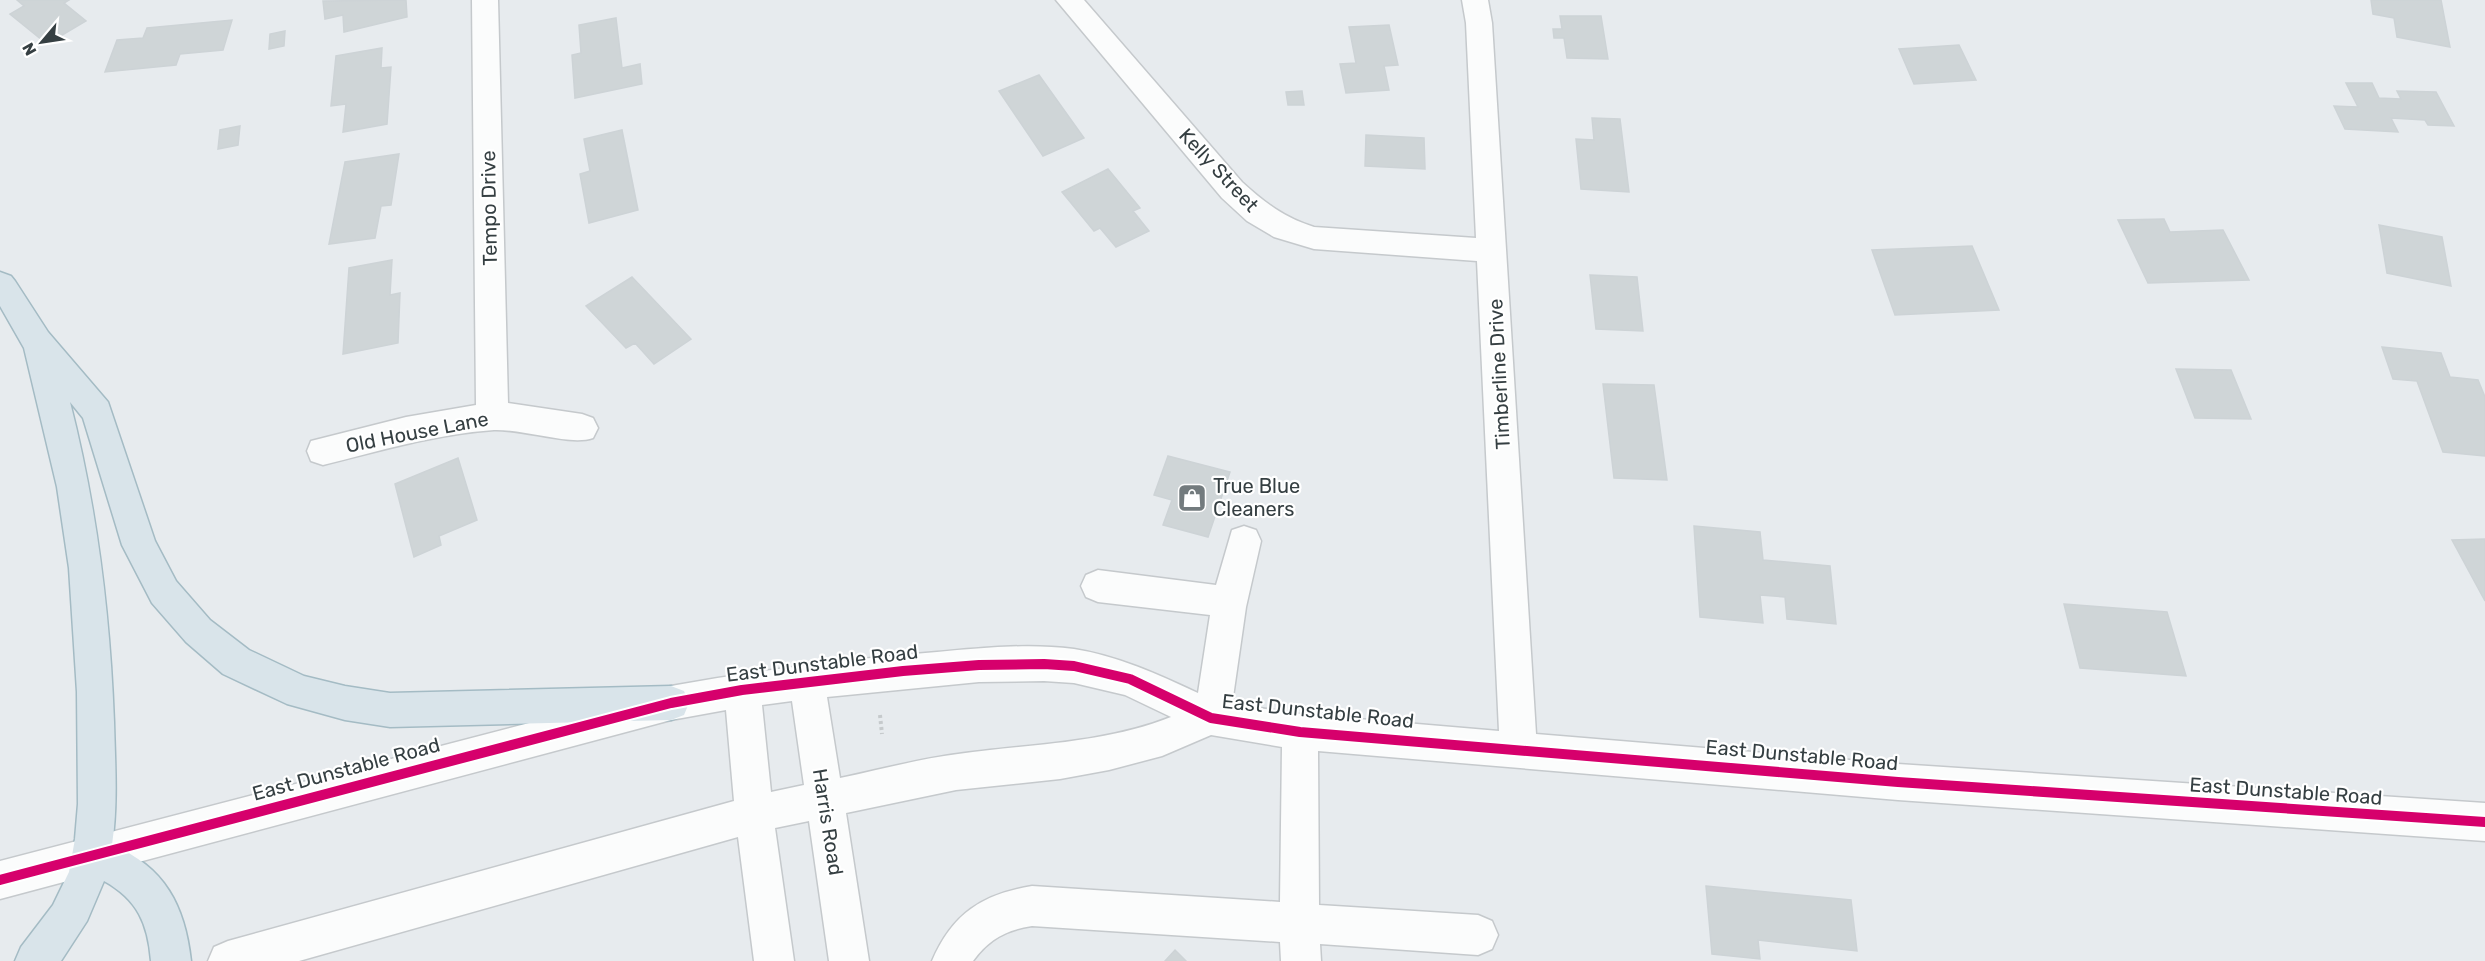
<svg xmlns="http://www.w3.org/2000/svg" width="2485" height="961" viewBox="0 0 2485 961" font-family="Rubik,sans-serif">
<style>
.building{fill:#cfd5d7;stroke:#cdd3d6;stroke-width:1.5}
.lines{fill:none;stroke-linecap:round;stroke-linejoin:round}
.minor-casing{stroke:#c5c9cc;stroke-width:3}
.highway-casing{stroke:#a4bbc4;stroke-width:3}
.path{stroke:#c6cacc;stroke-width:4;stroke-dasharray:3 3;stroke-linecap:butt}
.minor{fill:#fbfcfc;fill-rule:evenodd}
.highway{fill:#d9e4ea;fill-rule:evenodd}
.cycleway-casing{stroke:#fff;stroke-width:14}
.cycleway{stroke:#d6006c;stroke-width:10}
.labels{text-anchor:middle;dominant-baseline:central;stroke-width:4.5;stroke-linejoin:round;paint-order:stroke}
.street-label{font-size:20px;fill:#353f42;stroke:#fff}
.poi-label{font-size:20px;fill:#353f42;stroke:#fff;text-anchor:start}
</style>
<rect width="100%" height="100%" fill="#e7ebee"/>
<path class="building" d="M17,0H69L64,3L86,21L47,44L10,14L24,6Z
M406,0L407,17L344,32L343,15L325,19L323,1Z
M2371,0H2441L2450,47L2397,37L2394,18L2373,14Z
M1560,16H1601L1608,59L1567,58L1564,38H1554L1553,29H1562Z
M616,18L622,68L640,64L642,84L575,98L572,55L581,53L579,25Z
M232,20L223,50L180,54L176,65L105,72L117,40L143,38L147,28Z
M1389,25L1398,65L1384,66L1389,90L1346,93L1340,64L1356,63L1349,27Z
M285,31L284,46L269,49L270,34Z
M1959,45L1976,80L1914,84L1899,49Z
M382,48L381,68L391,67L387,124L343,132L346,104L331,106L336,56Z
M1039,75L1084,138L1043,156L999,91Z
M2346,83H2372L2379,98L2401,99L2397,91L2436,92L2454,126L2428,125L2425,120L2391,118L2398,132L2345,129L2334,106L2358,107Z
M1302,91L1304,105H1288L1286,92Z
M1592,118L1620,119L1629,192L1581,189L1576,139L1594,140Z
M240,126L238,145L218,149L220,130Z
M622,130L638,210L589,223L580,174L590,171L584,139Z
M1366,135L1424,138L1425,169L1365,166Z
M399,154L391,205L381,206L375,238L329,244L345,162Z
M1108,169L1140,208L1133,211L1149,231L1116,247L1100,228L1094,231L1062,192Z
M2164,219L2170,232L2223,230L2249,280L2148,283L2118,220Z
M2379,225L2442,237L2451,286L2387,273Z
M1972,246L1999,310L1895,315L1872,250Z
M392,260L390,295L400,293L398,343L343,354L349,268Z
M1590,275L1637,277L1643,331L1596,329Z
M632,277L691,339L654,364L635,343L626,348L586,306Z
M2382,347L2441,353L2450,377L2478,380L2485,397V456L2443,452L2417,381L2393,379Z
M2176,369L2231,370L2251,419L2195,418Z
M1603,384L1654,385L1667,480L1614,478Z
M1168,456L1230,472L1208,537L1163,525L1172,500L1154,495Z
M458,458L477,520L439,536L441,545L414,557L395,484Z
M1694,526L1760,532L1763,560L1830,566L1836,624L1787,619L1785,597L1760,595L1763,623L1700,617Z
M2485,539V601L2452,540Z
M2064,604L2167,612L2186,676L2080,668Z
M1706,886L1851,900L1857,951L1758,940L1760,959L1712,954Z
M1175,950L1186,961H1165Z"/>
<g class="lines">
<g class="minor-casing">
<path id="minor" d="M472,0H498L508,403L582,414L593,418L598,428L593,438C570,446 524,429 494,430C436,434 379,451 323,465L311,461L307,451L311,441L406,417L476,405Z
M1056,0H1084L1242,182C1265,203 1285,218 1314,227L1476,238L1466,23L1462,0H1488L1492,23L1536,734L1898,764L2485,803V841L1898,800L1318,751L1319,905L1478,915L1492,921L1498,935L1492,949L1478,955L1320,944L1321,961H1281L1280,942L1032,926C1006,930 989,939 973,961H932C952,914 982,894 1032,886L1280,902L1282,747L1211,735L1162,756L1109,770L1060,779L956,790L846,813L869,961H829L809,821L775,828L794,961H754L738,837L299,961H208L214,947L228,941L734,801L726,710L671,720L0,899V861L671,686C759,670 848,659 937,652C982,648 1029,643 1074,649C1118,656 1157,674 1198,693L1210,615L1098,602L1086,597L1081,586L1086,575L1098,570L1216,585L1232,530L1244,526L1256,530L1261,541L1246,607L1232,704L1300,714L1499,731L1477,261L1314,249L1274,237L1247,221L1222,198ZM1044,681L1074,683L1125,695L1171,717C1103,744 1028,744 958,754C918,759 879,770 840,778L827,697L979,682ZM792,701L804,785L771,792L762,705Z"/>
</g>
<g class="highway-casing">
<path id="highway" d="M0,272L11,276L15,281L48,332L108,402L155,541L176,581L210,620L249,650L304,676L345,686L390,693L671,686L684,691L689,703L684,715L671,720L390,727L345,720L287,704L223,674L186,642L152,603L122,545L83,418L70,402C97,508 110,613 114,722C115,763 118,804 112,845C165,867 185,906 191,961H151C148,924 138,900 104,881L87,921L61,961H15L21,947L53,905L69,872L75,839L78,804L77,692L69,568L57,487L24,348L0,306Z"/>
</g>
<path class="path" d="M880,715L882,734"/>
<use href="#minor" class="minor"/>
<use href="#highway" class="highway"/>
<g class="cycleway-casing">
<path id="cycleway" d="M0,880L671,703L742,690L903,671L979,665L1044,664L1074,666L1130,679L1211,718L1300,732L1898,782L2485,822"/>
</g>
<use href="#cycleway" class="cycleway"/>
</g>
<defs>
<g id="shop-square" transform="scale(1.5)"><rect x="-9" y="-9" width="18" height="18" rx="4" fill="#737b7e" stroke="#fff"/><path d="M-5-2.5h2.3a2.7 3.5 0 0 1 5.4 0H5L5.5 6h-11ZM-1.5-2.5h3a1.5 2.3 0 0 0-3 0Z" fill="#fff"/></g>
</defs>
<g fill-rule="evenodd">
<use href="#shop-square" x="1192" y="498"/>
</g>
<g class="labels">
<g class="street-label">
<text transform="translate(1219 170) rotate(47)">Kelly Street</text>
<text transform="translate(489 208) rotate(-91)">Tempo Drive</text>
<text transform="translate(1499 374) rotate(-93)">Timberline Drive</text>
<text transform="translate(417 432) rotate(-11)">Old House Lane</text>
<text transform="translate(822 663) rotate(-7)">East Dunstable Road</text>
<text transform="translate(1318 711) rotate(6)">East Dunstable Road</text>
<text transform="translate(1802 755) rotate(5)">East Dunstable Road</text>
<text transform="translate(346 769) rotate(-15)">East Dunstable Road</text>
<text transform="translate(2286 791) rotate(4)">East Dunstable Road</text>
<text transform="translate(828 822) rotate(81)">Harris Road</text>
</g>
<g class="poi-label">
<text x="1213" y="486">True Blue<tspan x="1213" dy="23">Cleaners</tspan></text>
</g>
</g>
<g transform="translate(42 42) rotate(241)" stroke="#ffffff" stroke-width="4.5" paint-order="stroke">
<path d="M0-4.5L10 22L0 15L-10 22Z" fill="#353f42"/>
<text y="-9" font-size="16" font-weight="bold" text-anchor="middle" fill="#353f42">N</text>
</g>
</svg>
